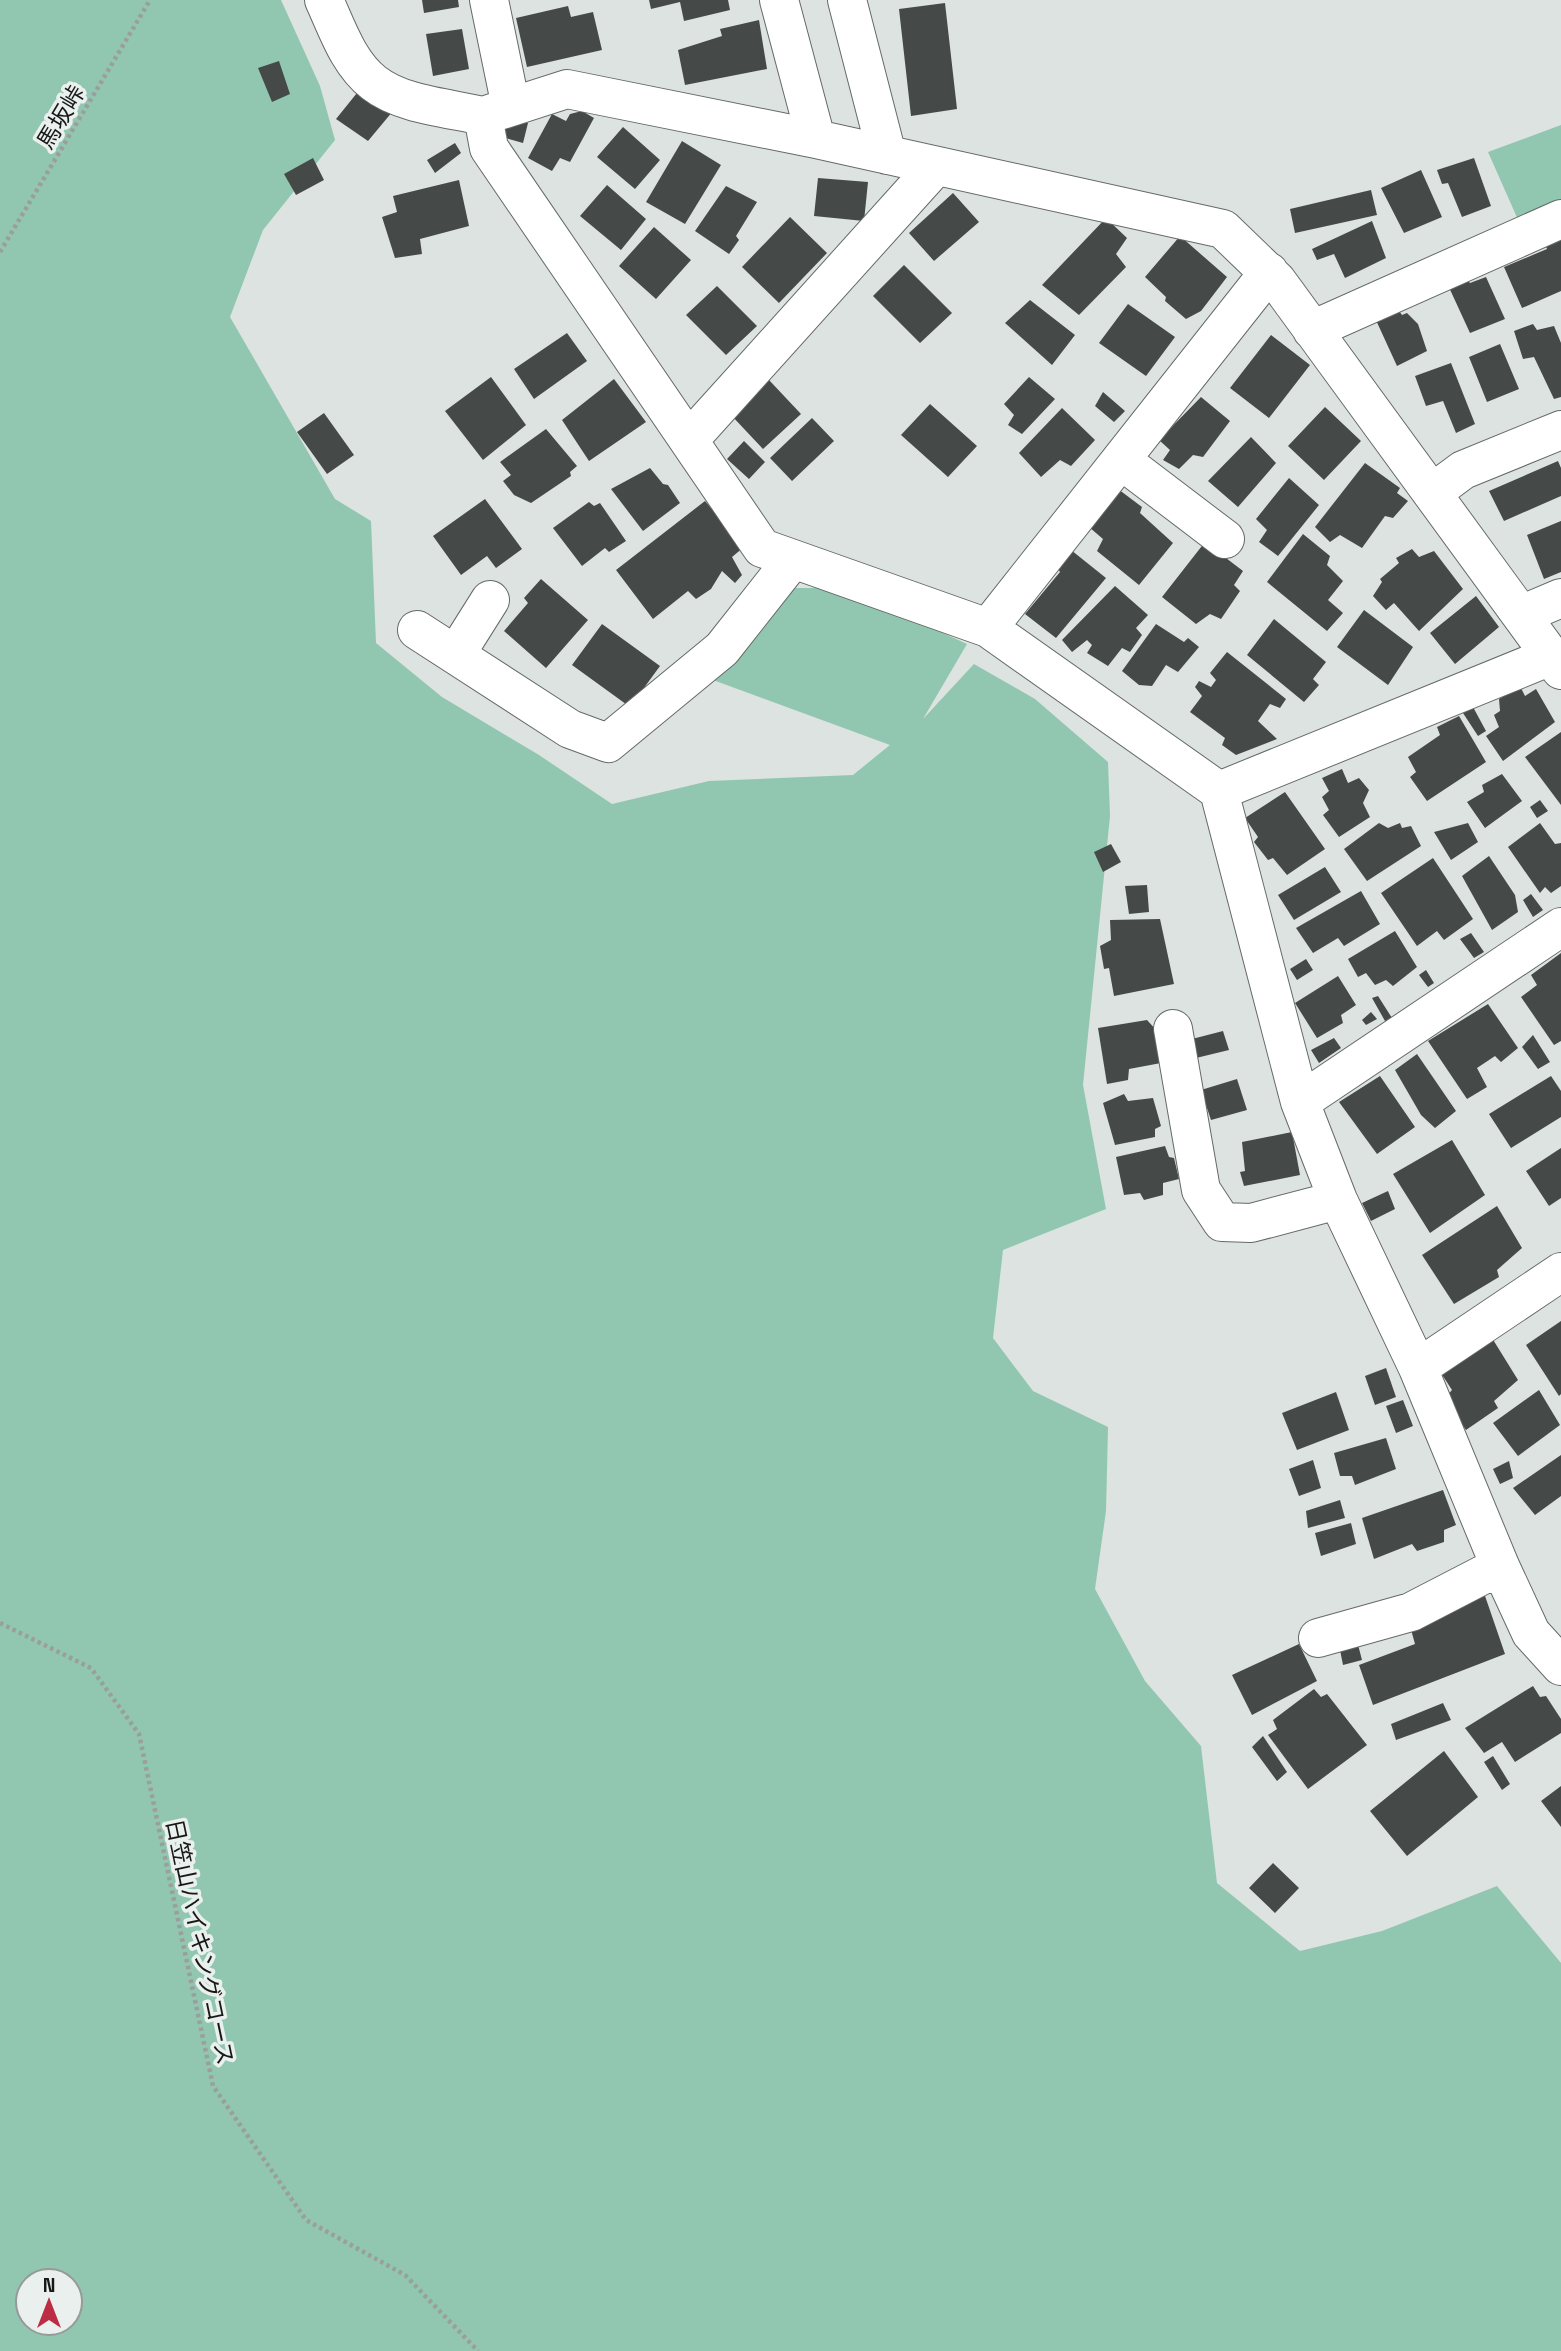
<svg xmlns="http://www.w3.org/2000/svg" width="1561" height="2351" viewBox="0 0 1561 2351" font-family="'Space Grotesk','Noto Sans JP',sans-serif">
<style>
.green{fill:#91c7b0;fill-rule:evenodd}
.building{fill:#454a48}
.lines{fill:none;stroke-linecap:round;stroke-linejoin:round}
.street-casing{stroke:#656a68;stroke-width:40}
.path{stroke:#9a9e9c;stroke-width:4.5;stroke-dasharray:3.5 3.5;stroke-linecap:butt}
.street{stroke:#fff;stroke-width:38}
.labels{text-anchor:middle;dominant-baseline:central;stroke-width:7;stroke-linejoin:round;paint-order:stroke}
.street-label{font-size:23px;fill:#171918;stroke:#eaf0ed}
</style>
<rect width="100%" height="100%" fill="#dde3e0"/>
<path class="green" d="M0,0H281L320,86L335,140L263,230L230,317L335,499L371,521L376,643L442,697L539,755L612,804L709,781L853,775L890,745L713,680L760,610L796,588H824L893,610L967,644L923,719L974,664L1035,699L1108,762L1110,816L1083,1085L1106,1209L1003,1250L993,1338L1033,1391L1108,1427L1106,1511L1095,1589L1145,1681L1201,1746L1217,1883L1300,1951L1382,1931L1497,1886L1561,1963V2351H0ZM28,2281H70V2323H28Z
M1561,125V202L1519,222L1488,152Z"/>
<path class="building" d="M422,0H458L459,7L424,13Z
M649,0H728L730,10L684,21L680,2L651,9Z
M945,3L957,109L911,116L899,9Z
M568,6L571,17L593,12L602,50L527,67L516,18Z
M759,20L767,69L685,85L678,50L722,36L720,29Z
M462,29L469,69L433,76L426,34Z
M279,61L290,94L272,102L258,68Z
M361,88L393,111L368,141L336,119Z
M582,111L594,118L570,162L560,158L552,171L528,158L552,114L566,121L570,114Z
M508,116L528,123L523,143L502,137Z
M623,127L660,160L635,189L597,157Z
M682,141L721,165L685,224L646,202Z
M455,143L461,153L435,173L427,160Z
M313,158L324,180L296,195L284,174Z
M1474,158L1491,206L1462,217L1448,183L1442,184L1437,170Z
M1421,170L1442,217L1404,233L1381,188Z
M818,178L868,182L864,221L814,216Z
M459,180L469,226L420,239L422,254L395,258L382,217L397,212L393,196Z
M607,185L646,219L621,250L580,216Z
M726,186L757,202L736,236L739,240L729,254L695,231Z
M1371,190L1377,215L1295,233L1290,209Z
M953,193L979,222L934,261L909,233Z
M790,217L827,253L779,303L742,267Z
M1106,218L1127,238L1116,254L1126,267L1079,315L1042,285Z
M1372,221L1386,258L1345,278L1334,254L1317,260L1312,249Z
M654,227L691,260L656,299L619,266Z
M1561,234V291L1522,308L1504,267L1547,249L1543,237Z
M1180,236L1227,277L1201,311L1186,319L1165,301L1166,297L1145,277Z
M904,265L952,313L920,343L873,296Z
M1463,275L1470,283L1486,277L1505,319L1470,333L1447,283Z
M717,286L757,326L726,355L686,315Z
M1030,300L1075,335L1052,365L1005,323Z
M1128,304L1175,337L1146,376L1099,343Z
M1397,308L1402,315L1407,313L1418,324L1427,351L1397,366L1375,318Z
M1533,324L1537,330L1554,326L1561,343V397L1554,399L1534,357L1523,359L1514,331Z
M567,333L587,361L534,399L514,369Z
M1271,335L1310,365L1269,418L1230,388Z
M1500,344L1519,389L1487,402L1469,357Z
M1451,363L1475,424L1456,433L1443,401L1426,406L1415,376Z
M491,377L526,425L483,460L445,411Z
M1029,377L1055,399L1022,434L1008,425L1014,415L1004,404Z
M614,379L646,422L589,461L562,420Z
M769,380L801,414L763,449L731,415Z
M1103,392L1125,411L1114,422L1095,406Z
M1201,397L1230,421L1203,457L1193,455L1179,469L1163,460L1170,450L1159,440Z
M930,404L977,446L948,477L901,435Z
M1325,407L1361,441L1324,480L1288,446Z
M1062,408L1095,440L1071,466L1060,460L1041,477L1019,453Z
M324,413L354,455L327,474L297,432Z
M812,418L834,441L792,481L770,458Z
M546,429L577,466L570,472L571,476L531,503L514,495L503,481L511,475L500,462Z
M1251,437L1276,463L1238,507L1208,481Z
M744,441L765,462L749,479L727,459Z
M1558,461L1561,468V496L1504,521L1489,491Z
M1365,463L1400,488L1397,493L1408,501L1393,518L1385,516L1362,548L1340,535L1330,542L1315,527Z
M650,468L663,484L668,485L680,503L643,531L611,489Z
M1289,478L1319,505L1278,556L1259,542L1267,530L1256,519Z
M1118,489L1142,507L1140,513L1173,543L1139,585L1097,551L1103,539L1089,527Z
M485,499L522,549L496,568L487,556L461,575L433,536Z
M705,501L744,547L732,557L742,575L735,583L722,571L711,589L696,599L688,591L653,619L616,570Z
M589,502L594,506L600,503L626,541L609,552L605,548L582,566L553,528Z
M1561,521V572L1544,579L1527,535Z
M1303,534L1330,556L1327,565L1343,581L1328,600L1343,613L1327,631L1267,582Z
M1205,542L1243,571L1234,585L1240,591L1221,619L1210,614L1196,624L1162,597Z
M1412,549L1419,557L1434,551L1463,589L1419,631L1394,603L1386,610L1373,596L1382,582L1380,579L1399,563L1396,558Z
M1071,550L1106,578L1056,638L1025,614L1060,572L1056,565Z
M541,579L588,620L546,668L504,631L528,603L524,598Z
M1115,586L1148,615L1136,628L1142,635L1130,652L1122,648L1108,666L1087,653L1092,645L1087,640L1072,652L1062,640Z
M1476,596L1499,627L1455,664L1430,633Z
M1364,610L1413,647L1388,685L1337,647Z
M1274,619L1326,662L1313,679L1319,685L1304,702L1247,655Z
M602,624L660,666L630,707L572,665Z
M1156,624L1184,642L1188,638L1199,647L1178,672L1166,665L1152,686L1139,685L1122,671Z
M1227,652L1286,699L1280,708L1270,704L1258,721L1277,739L1236,755L1222,745L1225,738L1190,712L1202,696L1195,687L1199,681L1211,687L1216,680L1210,673Z
M1520,686L1525,696L1536,689L1555,722L1503,761L1486,736L1499,727L1494,715L1500,711L1499,699Z
M1473,707L1486,731L1478,736L1463,713Z
M1459,716L1486,762L1427,801L1410,777L1416,772L1408,757L1440,735L1437,727Z
M1561,732V805L1525,757Z
M1342,769L1348,783L1359,778L1369,790L1363,803L1370,817L1339,837L1323,815L1329,810L1322,797L1329,791L1322,778Z
M1502,774L1522,801L1485,828L1467,802L1484,792L1482,785Z
M1285,792L1325,849L1287,875L1273,858L1268,860L1254,842L1258,837L1245,818Z
M1540,800L1548,811L1537,818L1530,807Z
M1379,823L1388,828L1400,823L1402,828L1411,826L1421,846L1367,881L1344,849Z
M1468,823L1478,842L1451,860L1434,832Z
M1540,823L1555,844L1561,843V886L1551,893L1545,887L1540,893L1508,847Z
M1111,844L1121,862L1103,872L1094,852Z
M1489,856L1515,895L1518,912L1492,930L1462,876Z
M1433,858L1473,919L1444,940L1437,931L1417,946L1381,893Z
M1325,867L1341,892L1294,920L1278,895Z
M1147,885L1149,912L1129,914L1125,886Z
M1361,891L1380,924L1344,946L1338,938L1313,953L1296,928Z
M1531,894L1543,910L1533,917L1523,900Z
M1160,919L1174,984L1114,996L1109,968L1104,969L1100,946L1111,940L1110,920Z
M1395,931L1417,967L1393,986L1386,980L1375,985L1366,973L1358,977L1348,959Z
M1471,933L1484,952L1474,958L1460,939Z
M1561,953V1041L1554,1045L1521,997L1537,985L1531,975Z
M1306,959L1313,970L1297,980L1290,969Z
M1426,970L1434,983L1428,987L1419,975Z
M1338,976L1356,1005L1341,1015L1343,1023L1317,1038L1295,1003Z
M1378,996L1392,1018L1385,1021L1372,998Z
M1488,1004L1518,1048L1501,1062L1495,1056L1477,1068L1487,1087L1467,1099L1428,1041Z
M1371,1012L1377,1019L1366,1025L1362,1020Z
M1147,1020L1158,1032L1161,1063L1129,1069L1128,1080L1107,1084L1098,1028Z
M1223,1031L1229,1050L1196,1058L1192,1039Z
M1533,1035L1550,1062L1538,1069L1522,1047Z
M1334,1038L1341,1048L1319,1063L1311,1050Z
M1417,1054L1456,1111L1435,1128L1421,1115L1395,1070Z
M1380,1076L1415,1127L1377,1154L1339,1102Z
M1551,1076L1561,1091V1117L1511,1148L1489,1114Z
M1237,1079L1247,1110L1211,1120L1201,1090Z
M1124,1094L1128,1101L1153,1098L1161,1126L1155,1129V1137L1115,1145L1103,1103Z
M1292,1132L1300,1175L1244,1186L1240,1172L1245,1171L1242,1142Z
M1452,1140L1485,1195L1430,1233L1393,1174Z
M1165,1146L1169,1157L1174,1158L1179,1179L1163,1183V1195L1144,1200L1140,1193L1124,1195L1116,1157Z
M1561,1148V1198L1549,1206L1526,1171Z
M1388,1191L1395,1209L1371,1221L1362,1203Z
M1497,1206L1522,1248L1497,1270L1499,1277L1454,1304L1422,1255Z
M1561,1321V1394L1559,1396L1526,1345Z
M1492,1338L1518,1380L1494,1401L1498,1408L1466,1430L1444,1399L1452,1390L1441,1373Z
M1386,1368L1396,1397L1375,1405L1365,1376Z
M1539,1390L1560,1425L1518,1456L1493,1423Z
M1336,1392L1349,1430L1297,1450L1282,1413Z
M1403,1400L1413,1426L1396,1433L1386,1406Z
M1386,1438L1396,1469L1355,1485L1352,1476H1340L1334,1453Z
M1561,1455V1496L1535,1515L1513,1488Z
M1313,1460L1321,1488L1299,1496L1289,1469Z
M1509,1461L1513,1478L1500,1484L1493,1469Z
M1443,1490L1456,1525L1444,1530V1542L1417,1551L1412,1544L1374,1559L1362,1518Z
M1340,1500L1345,1518L1308,1528L1306,1511Z
M1351,1523L1356,1544L1321,1556L1315,1533Z
M1484,1593L1505,1654L1373,1705L1359,1665L1415,1644L1410,1626Z
M1356,1637L1362,1660L1343,1665L1338,1640Z
M1299,1644L1317,1681L1252,1715L1232,1675Z
M1533,1686L1540,1697L1546,1696L1561,1719V1733L1515,1762L1502,1742L1484,1753L1465,1728Z
M1314,1689L1321,1697L1327,1694L1367,1745L1308,1789L1268,1735L1277,1729L1273,1720Z
M1443,1703L1451,1720L1396,1740L1391,1724Z
M1263,1736L1287,1772L1277,1781L1252,1747Z
M1444,1751L1478,1797L1407,1856L1370,1811Z
M1493,1756L1510,1784L1502,1790L1484,1762Z
M1561,1786V1827L1541,1801Z
M1273,1863L1299,1888L1275,1913L1249,1888Z"/>
<g class="lines">
<g class="street-casing">
<path id="street" d="M324,0C337,28 348,63 374,83C402,105 449,108 483,116
M489,0L511,107
M779,0L816,139
M847,0L887,155
M1312,330L1561,219
M689,440L936,166
M1121,460L1225,539
M1432,493L1463,470L1561,430
M1521,615L1561,598
M988,628L1269,272
M417,630L570,729L608,743L722,649L793,559
M456,654L490,600
M1561,670L1277,281L1223,229L816,139L567,89L483,116L489,148L762,548L988,628L1219,791L1300,1102L1338,1200L1418,1368L1500,1566L1531,1633L1561,1666
M1219,791L1551,656
M1173,1029L1201,1190L1222,1222L1251,1223L1338,1200
M1300,1102L1561,927
M1418,1368L1561,1272
M1318,1638L1411,1612L1500,1566"/>
</g>
<path class="path" d="M0,252L150,0
M0,1623L91,1668L139,1734L213,2086L306,2220L405,2275L478,2351"/>
<use href="#street" class="street"/>
</g>
<g class="labels">
<g class="street-label">
<text transform="translate(61 117) rotate(-59)">馬坂峠</text>
<text transform="translate(200 1942) rotate(78)">日笠山ハイキングコース</text>
</g>
</g>
<g transform="translate(49 2302)"><circle r="33" fill="#eaf0ed" stroke="#969a98" stroke-width="2"/>
<path d="M0-5L12 26L0 18L-12 26Z" fill="#bc2c45"/>
<text y="-10" font-size="19" font-weight="bold" text-anchor="middle" fill="#171918">N</text>
</g>
</svg>
